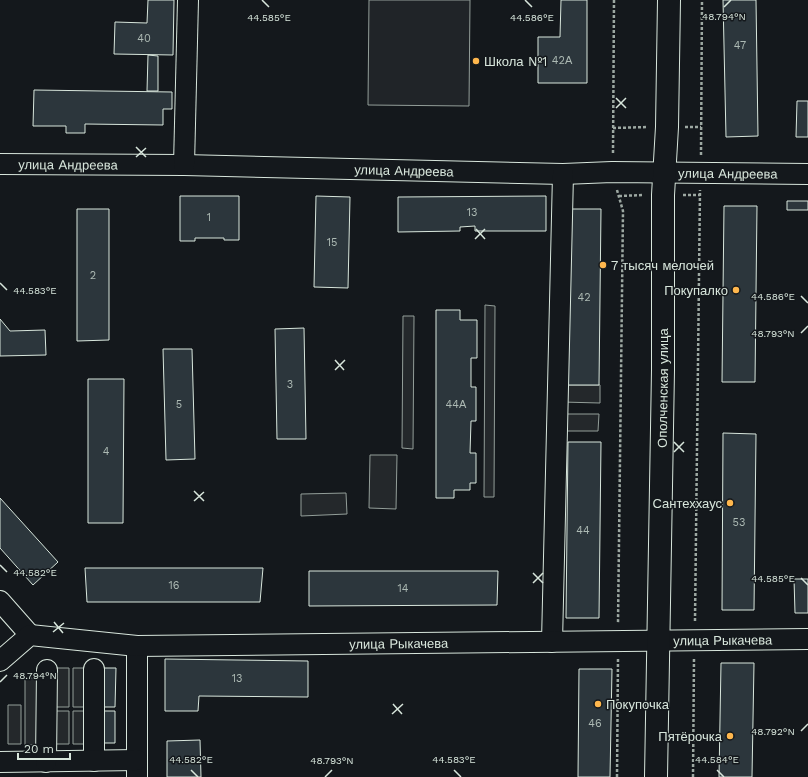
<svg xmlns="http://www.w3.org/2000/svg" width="808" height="777" viewBox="0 0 808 777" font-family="'Work Sans',sans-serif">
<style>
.green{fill:#202428;stroke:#939e99}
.parking{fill:#24282b;stroke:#939e99}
.building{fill:#2c363c;stroke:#d8e6dc}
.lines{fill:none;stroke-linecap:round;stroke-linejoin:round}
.minor-casing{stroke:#d8e6dc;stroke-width:22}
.highway-casing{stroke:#d8e6dc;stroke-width:24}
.path{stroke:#9da8a2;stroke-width:2.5;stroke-dasharray:3 2;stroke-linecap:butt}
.minor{stroke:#14181c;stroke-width:20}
.highway{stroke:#14181c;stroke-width:22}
.ticks{fill:none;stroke:#d8e6dc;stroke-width:1.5}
.poi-dot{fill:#ffb74d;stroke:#14181c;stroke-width:1.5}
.labels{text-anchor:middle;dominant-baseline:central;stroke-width:3;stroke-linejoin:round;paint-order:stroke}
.number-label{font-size:11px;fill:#adbab4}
.poi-label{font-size:13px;fill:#d8e6dc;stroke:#14181c;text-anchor:start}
.street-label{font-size:13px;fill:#d8e6dc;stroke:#14181c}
.ticks-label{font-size:10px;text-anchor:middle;fill:#d8e6dc;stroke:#14181c;stroke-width:3;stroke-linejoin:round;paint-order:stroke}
</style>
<rect width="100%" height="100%" fill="#14181c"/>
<path class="green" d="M369,0H470L469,106L368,105Z"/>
<path class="parking" d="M485,305L495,306L494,497H484Z
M403,316H414L413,449L402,448Z
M562,385H600V403L562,402Z
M562,414H599L598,431H562Z
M370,455H397L396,509L369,508Z
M346,493L347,514L301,516V494Z
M55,668H69V707H55Z
M73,668H87V707H73Z
M25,678H39V745H25Z
M8,705H21V744H8Z
M55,711H69V744H55Z
M73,711H87V744H73Z"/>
<path class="building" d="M148,0H174L173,55L114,54L115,22L147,23Z
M561,0H587V83H538V37H560Z
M723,0H756L758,136L726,137Z
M148,55L158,56V91H147Z
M34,90L172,92V109H163V125L85,124V133H66V126H33Z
M797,101H808V137H796Z
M180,196H239V240H224V238H195V241H180Z
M316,196L350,197L348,288L314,287Z
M546,196V231H475V226L460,227V231L398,232V197Z
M787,201H808V210H787Z
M724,206H757L755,382H722Z
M77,209H109V340L77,341Z
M568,209H601L599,385H566Z
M436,310H460V320H477V358H471V387H476V421H471L470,453H476V483H470V490H454V498H436Z
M0,319L10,331L45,330L46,355L0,356Z
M304,328L306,439H277L275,329Z
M163,349H192L195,459L166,460Z
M88,379H124L123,523H88Z
M723,433L756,434L754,610H722Z
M568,442H601L599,618H566Z
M0,498L58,562L33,585L0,548Z
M85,568H263L260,602H87Z
M309,571H498L497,605L309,606Z
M794,579H808V613H795Z
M165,659L308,661V697L199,696L198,711H165Z
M721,663H754L752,777H719Z
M102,668H116L115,707H102Z
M579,669H612L610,777H578Z
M102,711H115V743H102Z
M200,740L201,777H167V741Z"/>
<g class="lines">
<g class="minor-casing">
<g id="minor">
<path id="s1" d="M0,164L184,165L563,174L612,172L808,174"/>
<path d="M184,165L188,0"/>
<path d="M0,601L30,635"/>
<path d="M552,642L563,174"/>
<path d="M137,646V777"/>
<path id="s2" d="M0,661L30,635L137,646L808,639"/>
<path d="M94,761V669"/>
<path d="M0,762L137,760"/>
<path d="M46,762L47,670"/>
</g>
</g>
<g class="highway-casing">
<g id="highway">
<path id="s3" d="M656,777L663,370V195L667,127L669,0"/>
</g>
</g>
<path class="path" d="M685,127H701
M613,128L648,127
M613,153L614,0
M701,155L702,0
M617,190L623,211L618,624
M683,195H700
M619,196L644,195
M695,621L700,190
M617,777L618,659
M693,777L694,658"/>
<use href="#minor" class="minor"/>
<use href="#highway" class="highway"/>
</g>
<path class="ticks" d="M262,0L269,7M525,0L532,7M724,7L731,0M616,98L626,108M616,108L626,98M136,147L146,157M136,157L146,148M476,229L485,239M475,239L485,229M0,283L7,290M801,296L808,303M801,333L808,326M335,360L344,370M335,370L345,360M674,442L684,452M674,452L684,442M194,491L204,501M194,501L204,492M0,565L7,572M533,573L543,583M801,578L808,585M533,583L543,573M54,622L63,633M53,632L64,623M0,682L7,675M393,704L402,714M392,714L403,704M801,731L808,724M191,770L198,777M454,770L461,777M717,770L724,777M325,777L332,770"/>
<g class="poi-dot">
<circle cx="476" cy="61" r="4"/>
<circle cx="603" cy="265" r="4"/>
<circle cx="736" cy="290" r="4"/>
<circle cx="730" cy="503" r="4"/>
<circle cx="598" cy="704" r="4"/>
<circle cx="730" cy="736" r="4"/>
</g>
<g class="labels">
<g class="number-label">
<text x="144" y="38">40</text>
<text x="740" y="45">47</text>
<text x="562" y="60">42А</text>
<text x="472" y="212">13</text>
<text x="209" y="217">1</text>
<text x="332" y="242">15</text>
<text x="93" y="275">2</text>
<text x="584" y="297">42</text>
<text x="290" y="384">3</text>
<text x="179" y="404">5</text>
<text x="456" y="404">44А</text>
<text x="106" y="451">4</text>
<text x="739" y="522">53</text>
<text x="583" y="530">44</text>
<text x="174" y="585">16</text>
<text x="403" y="588">14</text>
<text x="237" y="678">13</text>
<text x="595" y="723">46</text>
</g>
<g class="poi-label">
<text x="484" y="61">Школа №1</text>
<text x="611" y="265">7 тысяч мелочей</text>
<text x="728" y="290" text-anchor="end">Покупалко</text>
<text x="722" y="503" text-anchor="end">Сантеххаус</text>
<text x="606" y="704">Покупочка</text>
<text x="722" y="736" text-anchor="end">Пятёрочка</text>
</g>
<g class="street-label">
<text stroke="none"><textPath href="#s1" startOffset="68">улица Андреева</textPath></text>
<text stroke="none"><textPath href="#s1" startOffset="404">улица Андреева</textPath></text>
<text stroke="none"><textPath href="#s1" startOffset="728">улица Андреева</textPath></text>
<text stroke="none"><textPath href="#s3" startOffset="389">Ополченская улица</textPath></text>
<text stroke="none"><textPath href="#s2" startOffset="733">улица Рыкачева</textPath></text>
<text stroke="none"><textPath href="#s2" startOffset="409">улица Рыкачева</textPath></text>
</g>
</g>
<g class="ticks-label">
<text x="724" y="20">48.794°N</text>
<text x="269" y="21">44.585°E</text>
<text x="532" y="21">44.586°E</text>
<text x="35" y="294">44.583°E</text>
<text x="773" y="300">44.586°E</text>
<text x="773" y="337">48.793°N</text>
<text x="35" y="576">44.582°E</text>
<text x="773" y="582">44.585°E</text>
<text x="35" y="679">48.794°N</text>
<text x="773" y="735">48.792°N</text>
<text x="191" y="763">44.582°E</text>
<text x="454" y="763">44.583°E</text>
<text x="717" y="763">44.584°E</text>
<text x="332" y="764">48.793°N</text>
</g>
<path d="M18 753v6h52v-6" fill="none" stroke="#d8e6dc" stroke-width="2"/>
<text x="24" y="753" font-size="12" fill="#d8e6dc" stroke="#14181c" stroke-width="3" paint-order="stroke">20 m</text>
</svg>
